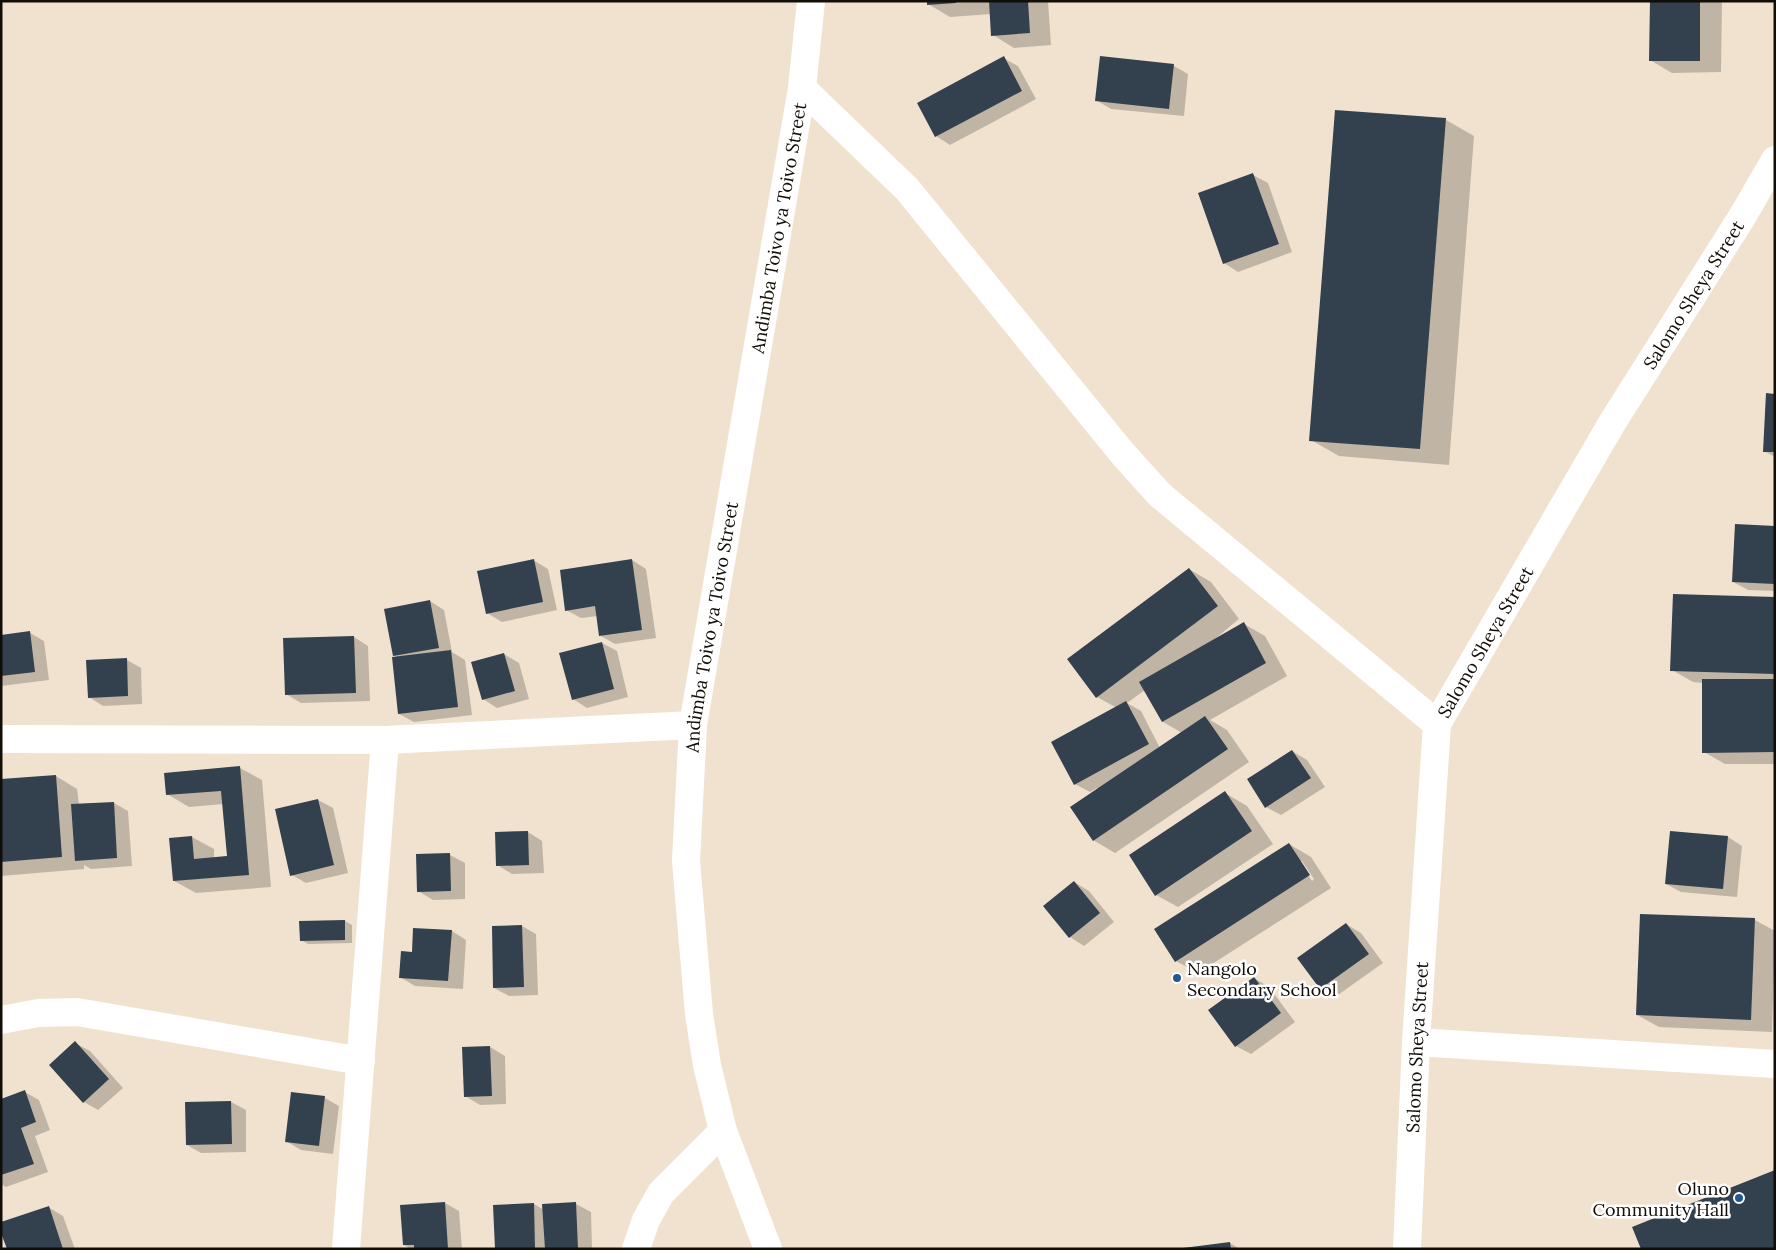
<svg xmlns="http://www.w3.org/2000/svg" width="1776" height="1250" viewBox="0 0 1776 1250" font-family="Lora,serif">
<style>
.shadow{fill:#0003;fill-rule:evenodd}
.building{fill:#33404e}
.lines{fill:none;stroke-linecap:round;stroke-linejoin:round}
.minor{stroke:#fff;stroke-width:28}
.tertiary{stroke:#fff;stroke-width:28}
.poi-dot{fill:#215990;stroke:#fff;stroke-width:2}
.labels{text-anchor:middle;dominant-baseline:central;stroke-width:5;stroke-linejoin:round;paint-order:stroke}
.street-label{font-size:18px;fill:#120d07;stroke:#fff}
.poi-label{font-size:18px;fill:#120d07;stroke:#fff;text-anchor:start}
</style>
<rect width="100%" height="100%" fill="#f1e2cf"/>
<path class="shadow" d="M928,1H1048L1051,45L1014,48L993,35L991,14L950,17L928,4Z
M1651,1H1722L1721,72L1672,73L1650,60Z
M1003,58L1018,66L1036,99L950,145L936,136Z
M1174,66L1188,74L1184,116L1111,109L1096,100Z
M1446,120L1474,136L1449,465L1339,456L1311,440Z
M1253,175L1268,183L1292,252L1238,272L1224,263Z
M1775,395V457L1764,451Z
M1775,528V591L1748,590L1733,582Z
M533,560L548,569L557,610L502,622L487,613Z
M632,560L646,569L656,638L615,644L601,636L598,616L581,618L566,610Z
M1189,569L1211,582L1239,619L1210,643L1244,624L1265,636L1287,676L1210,720L1227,730L1249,762L1115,853L1093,840L1098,790L1097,788L1090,792L1075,784L1117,708L1097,697ZM1145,690L1163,722L1182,733L1160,748L1141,711L1127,703Z
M1775,599V764H1725L1704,752L1703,683L1693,682L1672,670Z
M430,601L444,610L452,652L465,660L472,715L414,722L399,714L398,658L394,655Z
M30,633L44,641L49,680L1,686V636Z
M354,637L368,646L370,701L301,703L286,694Z
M602,643L617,651L628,697L587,708L573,699Z
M504,654L519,663L529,699L497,708L483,699Z
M127,660L141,668L142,704L103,706L89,697Z
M1292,751L1307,760L1325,787L1281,815L1266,807Z
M240,768L262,780L271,887L196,893L174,881L192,837L214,849V858L228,857L223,804L189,807L167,794Z
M56,776L77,789L79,805L114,803L128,811L132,866L91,869L84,865V869L1,876V781Z
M1225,793L1247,806L1273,844L1178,907L1156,895Z
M318,800L333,808L348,873L306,883L292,875Z
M528,832L542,841L544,873L512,874L497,865Z
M1728,837L1742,846L1737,897L1681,892L1666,884Z
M1289,844L1311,857L1331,888L1198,973L1176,961ZM1299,861H1302L1314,879L1312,881Z
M417,855H450L465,863V899L433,900L418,891Z
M1074,882L1089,891L1114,922L1084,946L1070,937L1045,906Z
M1755,920L1775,931L1772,1032L1659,1027L1637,1015Z
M345,921L352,925V943L308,944L301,940Z
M1346,924L1361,933L1383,963L1335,997L1321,988Z
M522,926L536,934L538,995L509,996L494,988Z
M452,931L466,940L463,989L415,986L400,977L413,953Z
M1254,978L1269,987L1295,1022L1251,1054L1236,1046Z
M75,1043L90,1051L123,1088L98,1110L84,1102Z
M490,1047L505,1056L506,1104L480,1105L465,1096Z
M25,1092L39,1100L50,1130L35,1136L48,1172L6,1187L1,1184V1100Z
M325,1098L339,1106L333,1154L301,1150L286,1141Z
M231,1102L246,1110V1152L201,1153L187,1145L186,1103Z
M445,1203L459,1211L462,1249H411L404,1245Z
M534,1204L544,1210L576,1204L591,1212L592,1249H496Z
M48,1207L63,1216L75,1249H8Z
M1230,1243L1240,1249H1183Z"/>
<path class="building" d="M927,1H956V3L927,5Z
M989,1H1028L1030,33L991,36Z
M1650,1H1700V61H1649Z
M1004,56L1022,91L935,137L917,103Z
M1100,56L1174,64L1169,109L1095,101Z
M1335,110L1446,118L1420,449L1309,441Z
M1253,173L1279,244L1223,264L1198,193Z
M1766,393L1775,394V452H1763Z
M1735,524L1775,526V584L1732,582Z
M534,559L543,602L486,614L477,571Z
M632,559L642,630L599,636L595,606L565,611L560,570Z
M1189,568L1218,606L1096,698L1067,659Z
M1673,594L1775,597V674L1670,671Z
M430,600L439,648L393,656L384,609Z
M1244,622L1266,663L1162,722L1139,682Z
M30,631L35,672L1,676V635Z
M354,636L356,693L285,695L283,638Z
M602,642L614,689L572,700L559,653Z
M451,650L458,707L398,714L392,657Z
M504,653L515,691L482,700L471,662Z
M127,658L128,696L88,698L86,660Z
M1702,679H1775V752L1702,753Z
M1126,701L1149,744L1074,785L1051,742Z
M1205,716L1228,749L1093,841L1070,807Z
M1292,750L1311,778L1265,808L1247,779Z
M240,766L249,875L173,881L169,838L192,836L194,859L227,856L221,791L166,795L164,773Z
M56,775L62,857L1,862V779Z
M1225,791L1252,831L1155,896L1129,855Z
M318,799L334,865L290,876L275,809Z
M114,802L117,858L75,861L71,804Z
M528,831L529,865L496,866L495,832Z
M1670,831L1728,836L1723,889L1665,884Z
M1289,843L1310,875L1175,962L1154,929Z
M450,853L451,891L417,892L416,854Z
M1074,881L1100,913L1069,938L1043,906Z
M1640,914L1755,918L1751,1020L1636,1015Z
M345,920V940L300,941L299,921Z
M1346,923L1369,954L1320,989L1297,958Z
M522,925L524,987L493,988L492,926Z
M413,928L452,930L448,981L399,978L401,951L412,952Z
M1254,977L1281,1013L1235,1047L1208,1010Z
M75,1041L109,1079L83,1103L49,1065Z
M490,1046L492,1096L464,1097L462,1047Z
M25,1090L36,1122L21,1128L34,1164L1,1175V1099Z
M291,1092L325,1096L319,1146L285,1142Z
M231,1101L232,1144L186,1145L185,1102Z
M1775,1170V1249H1641L1632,1227Z
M445,1202L448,1249H414V1245H403L400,1205Z
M576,1202L578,1249H545L542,1204Z
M534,1203L535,1249H495L493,1205Z
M49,1206L63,1249H7L1,1233V1222Z
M1230,1242L1231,1249H1183V1248Z"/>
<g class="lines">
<g class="minor">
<path d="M802,88L907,189L1123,454L1160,495L1437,724"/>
<path d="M1,739L385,740L693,725"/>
<path d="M1,1020L38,1013L77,1012L361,1061"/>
<path d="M1416,1042L1775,1064"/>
<path d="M346,1249L385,740"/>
<path d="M636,1249L646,1220L661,1193L723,1131"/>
<path id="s1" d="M1407,1249L1416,1042L1437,724L1612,423L1742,217L1775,160"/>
</g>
<path class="tertiary" id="s2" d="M768,1249L723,1131L707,1065L699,1014L686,861L693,725L802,88L811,1"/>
</g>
<g class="poi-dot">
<circle cx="1177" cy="978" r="5"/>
<circle cx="1739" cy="1198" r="5"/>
</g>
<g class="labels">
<g class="street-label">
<text stroke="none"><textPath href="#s2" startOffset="1040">Andimba Toivo ya Toivo Street</textPath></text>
<text stroke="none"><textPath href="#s1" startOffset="1026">Salomo Sheya Street</textPath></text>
<text stroke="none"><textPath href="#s2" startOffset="635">Andimba Toivo ya Toivo Street</textPath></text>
<text stroke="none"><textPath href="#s1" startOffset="621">Salomo Sheya Street</textPath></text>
<text stroke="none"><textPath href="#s1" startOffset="202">Salomo Sheya Street</textPath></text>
</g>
<g class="poi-label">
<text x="1187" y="968">Nangolo<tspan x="1187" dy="21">Secondary School</tspan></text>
<text x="1729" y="1188" text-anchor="end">Oluno<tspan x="1729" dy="21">Community Hall</tspan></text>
</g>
</g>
<rect width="1776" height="1250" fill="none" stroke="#120d07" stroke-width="5"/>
</svg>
